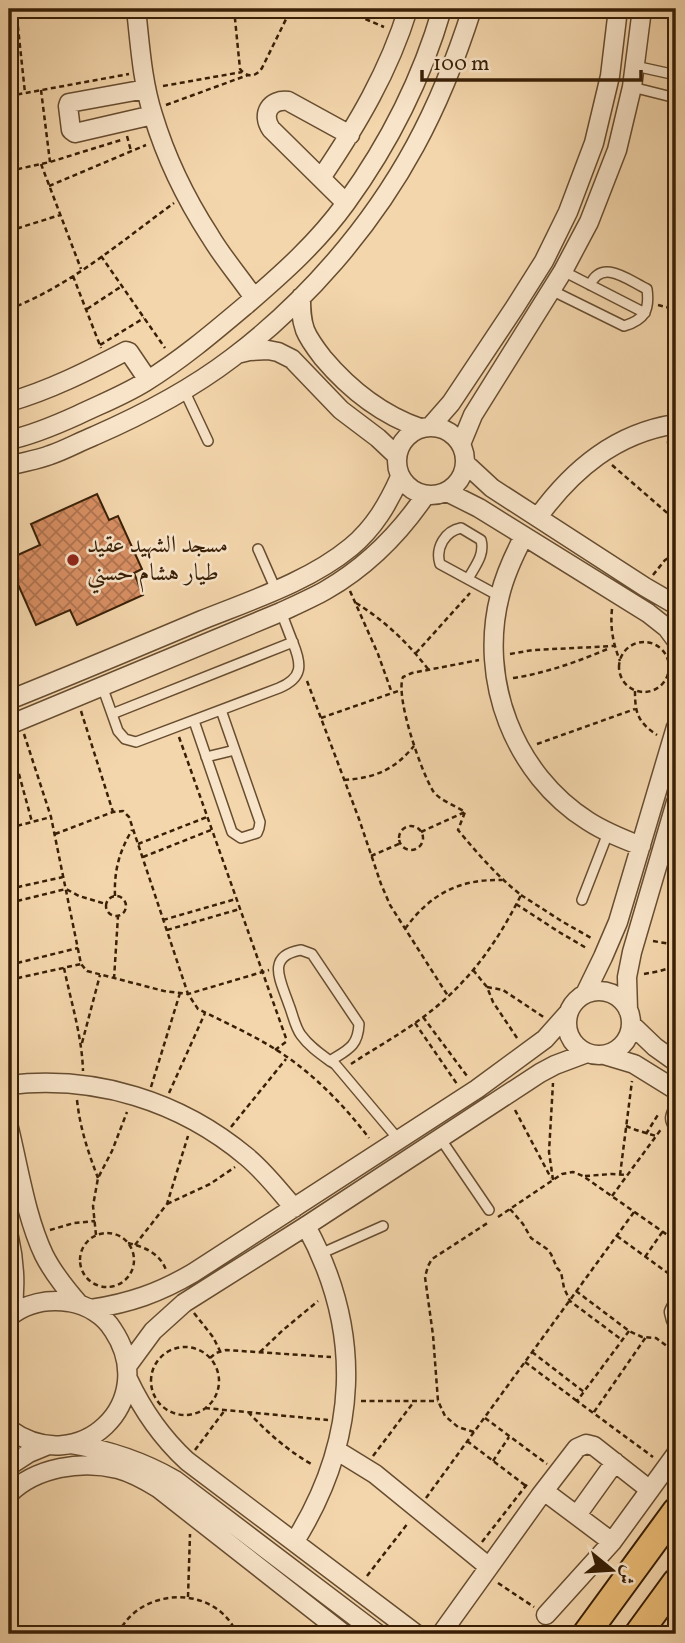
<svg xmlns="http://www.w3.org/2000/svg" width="685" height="1643" viewBox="0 0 685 1643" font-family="Vollkorn,Amiri,serif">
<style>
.building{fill:url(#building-cross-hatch);stroke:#381f06;stroke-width:2}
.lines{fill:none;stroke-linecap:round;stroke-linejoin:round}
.lane-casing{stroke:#674d30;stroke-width:12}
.street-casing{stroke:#674d30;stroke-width:21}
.primary-casing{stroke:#381f06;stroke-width:30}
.path{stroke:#381f06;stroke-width:2.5;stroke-dasharray:5 3.5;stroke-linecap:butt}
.lane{stroke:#f8e4c9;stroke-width:9}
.street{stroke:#f8e4c9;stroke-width:18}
.primary{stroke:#eabb76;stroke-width:26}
.poi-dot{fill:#8f2418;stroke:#f8e4c9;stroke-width:2.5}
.labels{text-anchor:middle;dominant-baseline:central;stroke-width:5;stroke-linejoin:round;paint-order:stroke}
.poi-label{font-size:24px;fill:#381f06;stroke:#f8e4c9;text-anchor:start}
</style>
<defs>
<pattern id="building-cross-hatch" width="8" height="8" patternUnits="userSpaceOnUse" patternTransform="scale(1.75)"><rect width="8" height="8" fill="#d88f63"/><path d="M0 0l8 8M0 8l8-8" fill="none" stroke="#b07450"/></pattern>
</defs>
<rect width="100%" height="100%" fill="#f4d6ac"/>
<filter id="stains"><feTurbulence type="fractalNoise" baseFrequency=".00286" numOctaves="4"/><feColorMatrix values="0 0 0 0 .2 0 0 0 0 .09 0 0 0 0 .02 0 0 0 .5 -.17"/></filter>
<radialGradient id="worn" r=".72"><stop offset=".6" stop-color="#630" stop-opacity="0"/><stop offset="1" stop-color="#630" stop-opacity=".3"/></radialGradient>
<path class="building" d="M97,494L109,520L118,516L142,569L134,573L143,595L77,625L70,610L36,625L9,564V559L40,545L31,524Z"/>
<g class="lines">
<g class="lane-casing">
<path id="lane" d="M635,66L676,75
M632,87L676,98
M563,271L645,313
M551,290L624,326C644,320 650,311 647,289C628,280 602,258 590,285
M184,390L208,441
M258,549L276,590
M468,579C475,566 485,555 481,540L461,528C445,531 435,548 440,564L499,596
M102,686L118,731L125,739L136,742L279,688C303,678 302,665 293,643C289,633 285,622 281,612
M112,714L293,642
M194,721L232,832L241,838L257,833L259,828L260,822L221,710
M206,757L235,750
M676,896L673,916L676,921
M582,900L608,833
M301,950L312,954L359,1024C358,1047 347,1050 330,1061C319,1053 309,1046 301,1035C295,1027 293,1015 289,1005C281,981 265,956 301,950Z
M330,1061L335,1064L399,1140
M676,1105C671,1113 667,1121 676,1128
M440,1138L489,1210
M320,1254L383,1226"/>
</g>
<g class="street-casing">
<path id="street" d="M136,9C140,44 142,81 153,115C166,158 186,199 210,236C223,258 240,277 254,298
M146,89L69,103L68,106L71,130L75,133L153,115
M321,178C357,125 389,71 408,9
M346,203L271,129C261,114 270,99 288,101L350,135
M301,297C301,309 301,319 305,330C309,340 316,349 323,358C350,390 380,414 420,428
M241,353L249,351L268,350L278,352L292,359L341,410L378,438L396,455
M9,402C50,390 88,371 126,351L129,352L148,380
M397 461a34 34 0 1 1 68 0a34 34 0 1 1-68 0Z
M430,427L451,403L515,307L544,261L568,212L594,143L610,76L618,9
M9,440C33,435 56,425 78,415C101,404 124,395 145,382C181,360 214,332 246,305C283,273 317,243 346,203C388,145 422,78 442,9
M461,444L473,415L563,271L589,222L617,150L632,87L642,9
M465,463L492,488L645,587L676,605
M9,466C22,462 37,460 50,455C65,450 79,442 94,436C142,415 190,390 232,358C306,302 371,227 415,146C439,102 457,56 472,9
M447,492L479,508L648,613L667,628L676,640
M538,517C573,469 616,433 676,424
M524,536C514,555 505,574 500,595C478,680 514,774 588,821C605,832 623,839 641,846
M9,700C74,674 138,647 202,620C252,600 310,581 351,547C374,528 388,504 400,477
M9,725L281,612C296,605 312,598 326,590C366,567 399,534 425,496
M567 1023a32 32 0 1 1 64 0a32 32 0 1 1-64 0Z
M585,994L603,957L618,922L676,727
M628,1010L627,977L632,952L676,802
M631,1024L655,1047L676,1062
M604,1055L634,1064L676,1090
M9,1085C96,1075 180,1101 247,1157C265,1172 279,1190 294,1208
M9,1128C19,1169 26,1217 44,1255C53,1273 66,1289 79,1304
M9,1237C15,1263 16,1287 12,1314
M676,1308L674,1312L676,1320
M91,1309C130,1303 159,1293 193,1273L477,1089L545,1039L569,1012
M9,1317C26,1303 48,1299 69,1302C87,1305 104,1315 113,1330C161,1402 79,1480 9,1429
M128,1365L153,1331L184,1303L306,1226L540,1073L555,1065L587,1053
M128,1379C143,1411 161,1437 187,1461L416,1634
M71,1444C109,1450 142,1461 175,1480L378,1634
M336,1450L375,1474L489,1567
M9,1466L29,1453L46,1446
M544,1491L612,1542
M9,1494C36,1467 82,1460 118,1469C133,1473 145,1480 158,1488L344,1634
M577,1515L615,1462
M295,1541C358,1440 364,1332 306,1226
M546,1615L612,1542L676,1454
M441,1634L540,1496L577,1448L586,1444L594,1446L650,1490"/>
</g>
<g class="primary-casing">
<path id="primary" d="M586,1634L676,1511
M638,1634L676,1582"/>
</g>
<path class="path" d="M16,9L25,93
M234,9L240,69C247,78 256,77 262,68L291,9
M342,9L384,27
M17,15L65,9
M163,86L242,72
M41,90L50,162
M9,96L129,74
M166,105L248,75
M127,136L131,151
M41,164L81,269
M9,171L50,162L121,140
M49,186L146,145
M9,231L60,215
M101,256L165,348
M73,276L101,348
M658,305L670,308L673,316L676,318
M670,308L671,305L676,301
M9,309C69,287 123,240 174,203
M87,309L122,286
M100,345L144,318
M668,441L673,518L676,524
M612,465L673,518
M653,575L665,560L676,554
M350,591L378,654L392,693
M356,603C384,620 408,643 428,669
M612,609C610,628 613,643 620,661
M619 667a25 25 0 1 1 50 0a25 25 0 1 1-50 0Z
M416,653L470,593
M510,654L533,650L614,646
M513,678C547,673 579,661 610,648
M307,681L359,819L381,884L390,905L448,996
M635,691C635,714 638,722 657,735
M81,711L113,812
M321,718L401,690
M24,734L51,817L81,964L87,971L164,991L188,994L269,970
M179,737L287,1041
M10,741L32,822
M537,744L635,709
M344,780C375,778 394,770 414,746
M399 838a12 12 0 1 1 24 0a12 12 0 1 1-24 0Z
M9,828L51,817
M421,832L465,812
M55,834L113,812L123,811L129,817L188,994L198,1009C224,1022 251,1034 275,1049C312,1072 343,1104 369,1138
M138,844L207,817
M371,856L401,843
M143,857L211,830
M9,889L63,877
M521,895L563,922L593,939
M115,896C114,871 119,852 132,830
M106 906a10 10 0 1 1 20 0a10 10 0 1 1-20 0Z
M9,903L66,889L79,896L106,904
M516,904L559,932L588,949
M163,920L236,899
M405,929C430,894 459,879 502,880
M167,930L240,909
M653,941L676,945
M9,965L78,948
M64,968C71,1002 82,1036 83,1071
M473,970L487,987L493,1002L519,1041
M644,974L660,971L676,966
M114,979L118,916
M9,980L81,964
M487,987L503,990L545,1018
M423,1017L467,1076
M415,1023L457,1084
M82,1043L100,975
M275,1050L287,1041
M351,1064C372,1050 394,1038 415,1023C464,989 495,947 521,895C497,876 478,854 458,830L465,812C456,806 439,800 433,791C421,771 395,697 403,677L412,673L479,660
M151,1087L180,993
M169,1093L205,1013
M77,1100C80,1128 88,1152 98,1178
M515,1110L551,1178
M626,1126L636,1130L656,1136
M231,1127L286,1059
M646,1134L659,1113
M620,1175L632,1081
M585,1176L612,1174L627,1175
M553,1180L549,1152L553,1083
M612,1196L662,1128
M167,1204L210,1184L235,1167
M510,1209L523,1224L531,1238L547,1249L551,1254L557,1268L561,1272L564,1288L570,1301L622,1340
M498,1217L562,1174L573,1172L583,1176L676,1241
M50,1230L74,1223L95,1221
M80 1260a27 27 0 1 1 54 0a27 27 0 1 1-54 0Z
M96,1235L93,1206L98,1178L112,1151L127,1112
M617,1236L676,1279
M128,1243C144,1247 160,1253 166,1270
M135,1245L167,1204L188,1136
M645,1257L663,1231
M576,1291L629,1331L642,1337L656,1338L676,1353
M194,1313L213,1337L220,1351
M629,1331L577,1401L653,1457
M151 1381a34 34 0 1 1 68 0a34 34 0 1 1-68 0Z
M260,1352L283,1330L318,1301
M532,1352L584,1392
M210,1358L216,1353L226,1350L331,1357
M525,1362L577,1401
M361,1401H438
M205,1408L328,1420
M248,1412C268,1433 288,1451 313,1465
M594,1412L646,1337
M485,1418L547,1464
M474,1432L458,1427L445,1416L438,1401L433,1335L425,1277L428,1266L432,1259L489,1222
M467,1441L526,1486
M195,1450L225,1410
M373,1456L413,1403
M493,1461L509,1437
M426,1498L634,1212
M482,1542L528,1483
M367,1576L408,1523
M498,1583L534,1607
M188,1597L190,1534
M118,1634C140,1586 216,1584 237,1634
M530,1634L535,1628"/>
<use href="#lane" class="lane"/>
<use href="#street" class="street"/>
<use href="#primary" class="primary"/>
</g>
<circle class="poi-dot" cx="73" cy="560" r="7"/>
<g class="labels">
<g class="poi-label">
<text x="87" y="546">مسجد الشهيد عقيد<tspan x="87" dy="28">طيار هشام حسني</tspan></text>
</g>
</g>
<rect width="685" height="1643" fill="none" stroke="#f4d6ac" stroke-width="35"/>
<rect x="10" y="10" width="664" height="1622" fill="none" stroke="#381f06" stroke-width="3.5"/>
<rect x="18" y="18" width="650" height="1608" fill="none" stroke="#381f06" stroke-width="2"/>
<g transform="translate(612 1570) rotate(108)" stroke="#f8e4c9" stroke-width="5" paint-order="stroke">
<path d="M0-5L12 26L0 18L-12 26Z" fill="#381f06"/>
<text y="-10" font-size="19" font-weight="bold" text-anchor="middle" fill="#381f06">ش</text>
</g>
<path d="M422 70v10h219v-10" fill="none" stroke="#381f06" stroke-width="3.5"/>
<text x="433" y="70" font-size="21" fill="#381f06" stroke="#f8e4c9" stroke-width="5" paint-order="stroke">100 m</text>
<rect width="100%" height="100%" filter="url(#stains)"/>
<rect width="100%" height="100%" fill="url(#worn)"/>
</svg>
